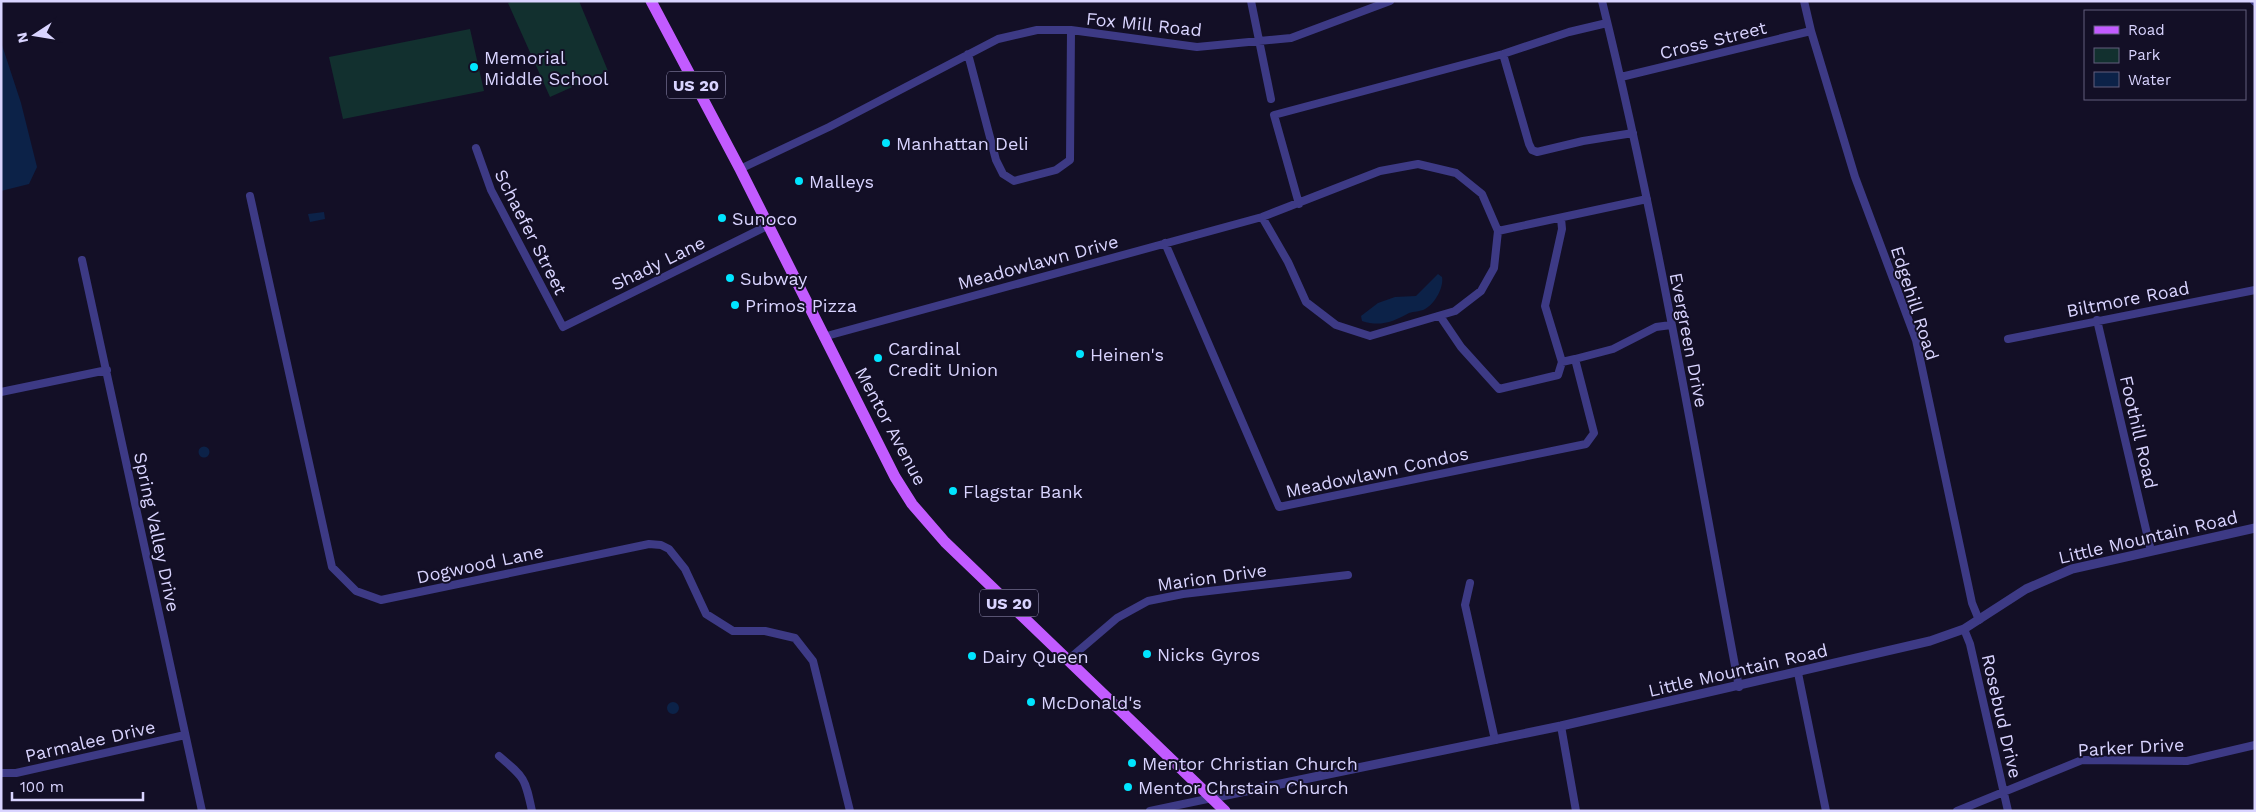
<svg xmlns="http://www.w3.org/2000/svg" width="2256" height="812" viewBox="0 0 2256 812" font-family="'Work Sans',sans-serif">
<style>
.green{fill:#12302f}
.water{fill:#0c2248}
.lines{fill:none;stroke-linecap:round;stroke-linejoin:round}
.minor{stroke:#3d3a85;stroke-width:8}
.tertiary{stroke:#3d3a85;stroke-width:9}
.primary{stroke:#c25bff;stroke-width:11}
.poi-dot{fill:#00e5ff;stroke:#130f26;stroke-width:2}
.labels{text-anchor:middle;dominant-baseline:central;stroke-width:4;stroke-linejoin:round;paint-order:stroke}
.shield{fill:#130f26;stroke:#9e99be;stroke-width:1}
.shield-label{font-size:16px;font-weight:bold;fill:#d9d4ff}
.street-label{font-size:18px;fill:#d9d4ff;stroke:#130f26}
.poi-label{font-size:18px;fill:#d9d4ff;stroke:#130f26;text-anchor:start}
</style>
<rect width="100%" height="100%" fill="#130f26"/>
<path class="green" d="M513,1H579L608,71L550,97L508,3Z
M470,29L484,91L343,119L329,57Z"/>
<path class="water" d="M1,42L21,103L37,167L29,184L1,191Z
M324,212L325,219L310,222L308,214Z
M1438,274L1442,277C1444,287 1435,304 1425,309C1420,312 1414,311 1409,313C1393,322 1380,327 1362,321L1361,316L1378,303L1395,297L1416,296Z
M198.5 452a5.5 5.5 0 1 1 11 0a5.5 5.5 0 1 1-11 0Z
M667 708a6 6 0 1 1 12 0a6 6 0 1 1-12 0Z"/>
<g class="lines">
<path class="minor" d="M1251,1L1271,99
M1602,1C1658,227 1696,458 1739,687
M1804,1L1811,31L1855,177L1916,340L1972,603L1979,620
M2254,1L2255,2
M968,54L996,160L1003,174L1014,181L1056,170L1070,160L1071,30
M1503,54L1529,144L1532,150L1537,152L1583,141L1633,133
M1621,77L1811,31
M476,148L491,190L563,327L767,226
M740,169L829,127L998,39L1037,30H1071L1197,47L1291,38L1390,1
M250,196L332,567L356,591L381,600L649,544L661,545L669,549L685,569L706,614L733,631H765L795,638L813,661L850,811
M1299,204L1274,115L1503,54L1569,32L1607,23
M1498,231L1647,199
M1165,243L1279,507L1586,444L1594,433L1575,359L1562,362L1545,306L1562,229L1561,218
M82,260L202,811
M1440,316L1461,347L1499,389L1558,375L1562,362
M2097,320L2151,551
M823,337L1262,217L1380,171L1418,164L1456,173L1482,194L1498,231L1494,268L1481,291L1455,311L1370,336L1336,325L1306,302L1288,262L1262,217
M2008,339L2255,290
M1575,359L1613,349L1656,327L1671,325
M1,392L107,370
M1470,583L1465,605L1495,740
M1964,629L1970,644L2008,811
M1069,659L1117,618L1148,601L1183,594L1348,575
M1798,673L1826,811
M1561,726L1576,811
M499,756C525,778 525,778 532,811
M1,773H16L185,735
M1150,811L1212,798
M1957,811L2082,760L2187,761L2255,745"/>
<path class="tertiary" d="M1212,798L1561,726L1930,641L1964,629L2026,589L2072,569L2255,528"/>
<path class="primary" d="M651,1L740,169L895,477L912,504L945,542L1225,811"/>
</g>
<g class="poi-dot">
<circle cx="474" cy="67" r="5"/>
<circle cx="886" cy="143" r="5"/>
<circle cx="799" cy="181" r="5"/>
<circle cx="722" cy="218" r="5"/>
<circle cx="730" cy="278" r="5"/>
<circle cx="735" cy="305" r="5"/>
<circle cx="1080" cy="354" r="5"/>
<circle cx="878" cy="358" r="5"/>
<circle cx="953" cy="491" r="5"/>
<circle cx="1147" cy="654" r="5"/>
<circle cx="972" cy="656" r="5"/>
<circle cx="1031" cy="702" r="5"/>
<circle cx="1132" cy="763" r="5"/>
<circle cx="1128" cy="787" r="5"/>
</g>
<g class="labels">
<g class="shield">
<rect x="667" y="71.5" width="58" height="27" rx="4"/>
<rect x="980" y="589.5" width="58" height="27" rx="4"/>
</g>
<g class="shield-label">
<text x="696" y="85">US 20</text>
<text x="1009" y="603">US 20</text>
</g>
<g class="street-label">
<text transform="translate(1144 24) rotate(6)">Fox Mill Road</text>
<text transform="translate(1713 40) rotate(-14)">Cross Street</text>
<text transform="translate(531 232) rotate(63)">Schaefer Street</text>
<text transform="translate(1038 262) rotate(-15)">Meadowlawn Drive</text>
<text transform="translate(658 263) rotate(-26)">Shady Lane</text>
<text transform="translate(2128 299) rotate(-11)">Biltmore Road</text>
<text transform="translate(1915 303) rotate(72)">Edgehill Road</text>
<text transform="translate(1689 340) rotate(79)">Evergreen Drive</text>
<text transform="translate(891 426) rotate(62)">Mentor Avenue</text>
<text transform="translate(2139 432) rotate(77)">Foothill Road</text>
<text transform="translate(1377 472) rotate(-12)">Meadowlawn Condos</text>
<text transform="translate(157 532) rotate(78)">Spring Valley Drive</text>
<text transform="translate(2148 537) rotate(-13)">Little Mountain Road</text>
<text transform="translate(480 564) rotate(-12)">Dogwood Lane</text>
<text transform="translate(1212 577) rotate(-8)">Marion Drive</text>
<text transform="translate(1738 670) rotate(-13)">Little Mountain Road</text>
<text transform="translate(2002 716) rotate(77)">Rosebud Drive</text>
<text transform="translate(90 741) rotate(-13)">Parmalee Drive</text>
<text transform="translate(2131 747) rotate(-3)">Parker Drive</text>
</g>
<g class="poi-label">
<text x="484" y="57">Memorial<tspan x="484" dy="21">Middle School</tspan></text>
<text x="896" y="143">Manhattan Deli</text>
<text x="809" y="181">Malleys</text>
<text x="732" y="218">Sunoco</text>
<text x="740" y="278">Subway</text>
<text x="745" y="305">Primos Pizza</text>
<text x="888" y="348">Cardinal<tspan x="888" dy="21">Credit Union</tspan></text>
<text x="1090" y="354">Heinen's</text>
<text x="963" y="491">Flagstar Bank</text>
<text x="1157" y="654">Nicks Gyros</text>
<text x="982" y="656">Dairy Queen</text>
<text x="1041" y="702">McDonald's</text>
<text x="1142" y="763">Mentor Christian Church</text>
<text x="1138" y="787">Mentor Chrstain Church</text>
</g>
</g>
<rect width="2256" height="812" fill="none" stroke="#d9d4ff" stroke-width="5"/>
<rect x="2084" y="10" width="162" height="90" fill="#130f26" stroke="#625e7d"/>
<rect x="2094" y="26" width="25" height="8" fill="#c25bff" stroke="#625e7d"/>
<text x="2128" y="35" font-size="15" fill="#d9d4ff">Road</text>
<rect x="2094" y="48" width="25" height="15" fill="#12302f" stroke="#625e7d"/>
<text x="2128" y="60" font-size="15" fill="#d9d4ff">Park</text>
<rect x="2094" y="72" width="25" height="15" fill="#0c2248" stroke="#625e7d"/>
<text x="2128" y="85" font-size="15" fill="#d9d4ff">Water</text>
<g transform="translate(35 35) rotate(258)" stroke="#130f26" stroke-width="4" paint-order="stroke">
<path d="M0-4L9 19L0 12L-9 19Z" fill="#d9d4ff"/>
<text y="-8" font-size="14" font-weight="bold" text-anchor="middle" fill="#d9d4ff">N</text>
</g>
<path d="M12 792v8h131v-8" fill="none" stroke="#d9d4ff" stroke-width="2.5"/>
<text x="20" y="792" font-size="15" fill="#d9d4ff" stroke="#130f26" stroke-width="4" paint-order="stroke">100 m</text>
</svg>
